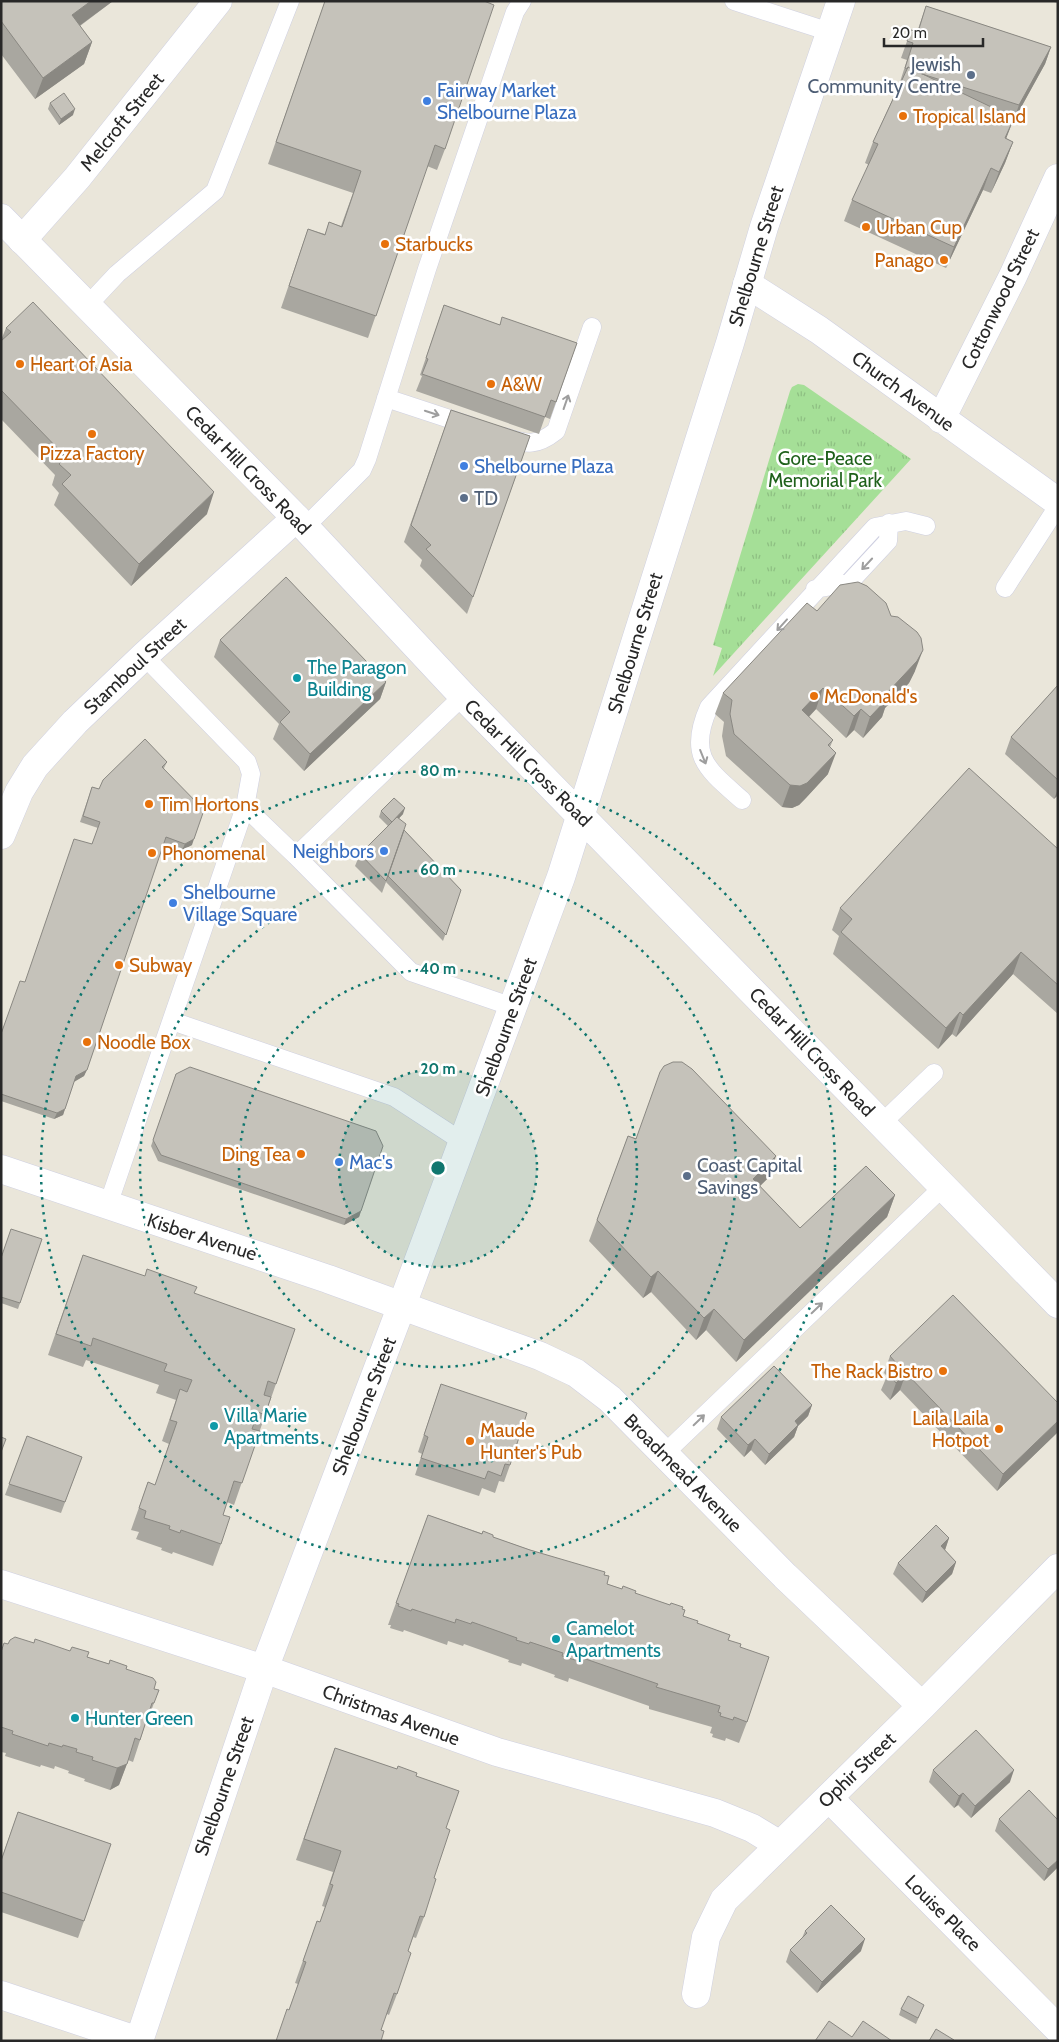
<svg xmlns="http://www.w3.org/2000/svg" width="1059" height="2042" viewBox="0 0 1059 2042" font-family="Cabin,sans-serif">
<style>
.park{fill:url(#park-tufts)}
.lines{fill:none;stroke-linecap:round;stroke-linejoin:round}
.lane-casing{stroke:#cfd0e1;stroke-width:19}
.street-casing{stroke:#cfd0e1;stroke-width:29}
.secondary-casing{stroke:#cfd0e1;stroke-width:29}
.lane{stroke:#fff;stroke-width:18}
.street{stroke:#fff;stroke-width:28}
.secondary{stroke:#fff;stroke-width:28}
.wall{fill:#a9a7a0}
.shaded-wall{fill:#8a8882}
.building{fill:#c5c2ba;stroke:#8a8882}
.oneway{stroke:#9e9e9e}
.ring{fill:none;stroke:#0f766e;stroke-width:2.5;stroke-dasharray:2.5 5}
.service-dot{fill:#5c6f8a;stroke:#fff;stroke-width:2}
.shop-dot{fill:#3f7fe0;stroke:#fff;stroke-width:2}
.food-dot{fill:#e8710a;stroke:#fff;stroke-width:2}
.culture-dot{fill:#0f9aa8;stroke:#fff;stroke-width:2}
.labels{text-anchor:middle;dominant-baseline:central;stroke-width:5;stroke-linejoin:round;paint-order:stroke}
.service-label{font-size:19px;fill:#4e5e75;stroke:#fff;text-anchor:start}
.shop-label{font-size:19px;fill:#366cbe;stroke:#fff;text-anchor:start}
.food-label{font-size:19px;fill:#c56008;stroke:#fff;text-anchor:start}
.street-label{font-size:19px;fill:#282828;stroke:#fff}
.park-label{font-size:19px;fill:#1f611b;stroke:#fff}
.culture-label{font-size:19px;fill:#0d838f;stroke:#fff;text-anchor:start}
.centre{fill:#0f766e;stroke:#fff;stroke-width:2.5}
.ring-label{font-size:15px;text-anchor:middle;font-weight:bold;fill:#0f766e;stroke:#fff;stroke-width:5;stroke-linejoin:round;paint-order:stroke}
</style>
<defs>
<pattern id="park-tufts" width="24" height="20" patternUnits="userSpaceOnUse" patternTransform="scale(1.25)"><rect width="24" height="20" fill="#a5df97"/><path d="M3 7l-1-3M5 7V3M7 7l1-3M15 17l-1-3M17 17v-4M19 17l1-3" fill="none" stroke="#8ebf82"/></pattern>
</defs>
<rect width="100%" height="100%" fill="#eae6da"/>
<path class="park" d="M798,384L804,385L911,459L713,676L722,648L713,645L790,391L792,387Z"/>
<g class="lines">
<g class="lane-casing">
<path id="lane" d="M734,1L830,32
M87,306L117,274L215,191L290,1
M386,398L471,426
M505,437C527,445 537,446 556,431L592,327
M305,527L362,470L367,459L427,269L515,12L522,1
M1005,588L1058,506
M815,589L849,583L888,541L889,523
M463,696L296,856L411,972L513,1007
M742,800C707,769 687,756 709,707L875,527L906,521L926,526
M245,807L296,856
M172,1021L394,1097L463,1142
M882,1123L934,1073
M108,1205L245,807L251,774L247,762L144,656
M664,1454L944,1186"/>
</g>
<g class="street-casing">
<path id="street" d="M22,240L77,178L218,1
M747,284L819,330L1058,502
M941,419L1013,276L1058,178
M1,835L19,792L35,766L75,722L144,656L296,518
M1,1169L328,1279L540,1356L576,1373L610,1399L785,1576L922,1706
M1,1584L264,1669L497,1752L715,1813L752,1828L780,1845
M829,1798L1058,2029
M696,1994L706,1937L724,1900L922,1706L1058,1568
M1,1995L139,2041"/>
</g>
<g class="secondary-casing">
<path id="secondary" d="M1,218L305,527L463,696L1058,1304
M139,2041L264,1669L402,1305L561,877L730,343L764,227L841,1"/>
</g>
<use href="#lane" class="lane"/>
<use href="#street" class="street"/>
<use href="#secondary" class="secondary"/>
</g>
<path class="wall" d="M1,1H113L80,26L92,42L84,64L35,99L1,54Z
M325,1L445,149L437,170L427,166L368,338L281,308L308,229L325,234L329,222L341,226L353,193L268,164Z
M1050,1H1058V3Z
M926,6L1051,47L1045,64L1013,122H1012L1006,138L1013,142L1005,163L991,193L983,190L946,268L844,221L852,200L869,165L865,163L873,142L899,85L907,60L901,58L911,30L917,32Z
M50,103L73,115L59,125L48,109Z
M444,305L500,325L577,343L550,419L545,417L539,434L416,391L422,376L420,375Z
M6,328L207,514L131,586L54,505L59,493L52,485L55,475L1,419V340Z
M451,410L530,436L467,614L420,566L422,560L404,542Z
M817,611L891,616L915,671L909,683L885,708L882,717L863,738L854,730L846,738L816,709L809,717L833,740L830,747L828,774L799,805L792,808L782,807L726,756L722,736L724,722L715,714L723,693Z
M220,640L386,682L380,699L304,771L273,739L279,724L214,657Z
M1058,685V795L1054,799L1005,754L1011,737Z
M167,762L164,768L192,845L182,850L163,843L84,1076L74,1081L63,1115L54,1119L1,1101V1034L92,844L98,828L80,822L92,787L99,789Z
M381,811L403,814L399,818L404,830L461,890L443,941L386,882L382,893L355,866L360,854L388,826L379,817Z
M1058,849V1014L1013,974L956,1037L952,1034L938,1049L833,954L839,936L832,930L840,908Z
M176,1074L361,1211L359,1217L344,1225L158,1161L151,1146Z
M628,1136L769,1177L760,1186L800,1228L895,1195L887,1217L736,1362L706,1330L696,1340L651,1292L643,1298L589,1241Z
M42,1239L18,1309L1,1303V1258Z
M83,1255L295,1329L234,1505L227,1502L223,1515L221,1544L213,1566L173,1552L172,1554L161,1550L162,1548L136,1539L139,1532L131,1530L148,1482L155,1485L169,1444L162,1441L176,1400L156,1393L159,1385L86,1360L83,1367L48,1355Z
M890,1356L1058,1403V1432L997,1491L900,1390L890,1400L881,1390L887,1376L884,1373Z
M441,1384L510,1465L504,1482L499,1481L495,1493L482,1488L479,1496L415,1475L422,1454L418,1452Z
M812,1405L808,1416L798,1426L794,1437L765,1465L751,1450L744,1457L717,1429L721,1417Z
M27,1436L82,1457L61,1513L5,1495Z
M428,1515L604,1575L607,1584L682,1609L683,1616L728,1640L740,1647L747,1722L739,1743L726,1738L725,1741L712,1737L713,1734L710,1733L712,1727L649,1709V1706L569,1678L568,1682L554,1677L555,1675L522,1663L521,1666L508,1662L509,1660L464,1644L463,1646L448,1641L447,1645L404,1630L403,1632L390,1628L391,1625H388Z
M949,1538L945,1550L956,1562L952,1574L922,1603L893,1574L898,1563Z
M33,1643L87,1657L126,1669L154,1689V1703L146,1725H145L133,1762L128,1760L119,1785L110,1790L84,1781L85,1779L68,1773L69,1771L55,1766L54,1769L41,1765L40,1767L5,1756L6,1753L1,1752V1651L8,1644Z
M335,1748L416,1776L446,1828L424,1917L416,1938L413,1937L408,1951L397,1994L389,2015L387,2014L289,2010L298,1984L295,1983L317,1921L320,1922L325,1907L322,1906L333,1872L296,1860Z
M933,1770L1010,1782L971,1818L958,1805L954,1808L929,1782Z
M18,1812L111,1844L78,1938L1,1912V1860Z
M999,1819L1058,1867L1044,1881L995,1831Z
M805,1931L861,1951L817,1993L786,1962L790,1950L802,1938Z
M924,2005L916,2024L899,2015L901,2009Z"/>
<path class="shaded-wall" d="M91,1H113L64,37L72,15Z
M92,42L84,64L35,99L43,78Z
M1051,47L1045,64L1013,122L1019,105Z
M75,109L73,115L59,125L61,119Z
M1014,118L1006,139L1005,138Z
M1013,142L1005,163L991,193L999,172Z
M991,168L983,190L946,268L954,247Z
M214,492L207,514L131,586L139,564Z
M923,650L915,671L909,683L885,708L882,717L863,738L870,717L887,693Z
M386,682L380,699L304,771L310,754Z
M823,688L816,709L794,732L802,710Z
M861,709L854,730L846,738L854,716Z
M836,753L828,774L806,798L799,805L792,808L782,807L790,785Z
M1058,789V795L1054,799Z
M405,808L403,814L390,828L392,822Z
M194,839L192,845L182,850L185,844Z
M1021,952L1013,974L956,1037L963,1015Z
M960,1012L952,1034L938,1049L946,1028Z
M87,1070L84,1076L74,1082L76,1076Z
M65,1109L63,1115L54,1119L57,1113Z
M776,1156L769,1177L745,1201L753,1179Z
M895,1195L887,1217L736,1362L744,1340Z
M361,1211L359,1217L344,1225L346,1219Z
M658,1271L651,1292L643,1298L651,1277Z
M714,1309L706,1330L696,1340L704,1318Z
M906,1373L900,1390L890,1400L896,1383Z
M812,1405L808,1416L798,1426L794,1437L765,1465L769,1454L795,1421Z
M1058,1421V1432L997,1491L1003,1474Z
M755,1439L751,1450L744,1457L748,1445Z
M949,1538L945,1550L937,1558L941,1546Z
M956,1562L952,1574L922,1603L926,1592Z
M127,1764L119,1785L110,1790L117,1768Z
M1014,1770L1010,1782L971,1818L975,1806Z
M963,1793L958,1805L954,1808L959,1796Z
M1058,1860V1867L1044,1881L1048,1869Z
M865,1939L861,1951L817,1993L822,1982Z"/>
<path class="building" d="M1,1H91L72,15L92,42L43,78L1,21Z
M325,1H484L494,5L445,149L435,145L376,316L289,286L308,229L325,235L329,222L342,227L361,171L276,142Z
M926,6L1051,47L1019,105L919,73L908,67L907,69L905,68L913,43L907,41L911,30L918,32Z
M908,67L1014,118L1005,138L1013,142L999,172L991,168L954,247L852,200L878,144L873,142Z
M64,93L75,109L61,119L50,103Z
M33,302L214,492L139,564L62,484L71,475L59,464L66,457L1,390V341L11,332L6,328Z
M444,305L500,325L502,317L577,343L556,402L551,400L545,417L422,374L428,359L426,358Z
M451,410L530,436L473,597L426,549L431,545L411,525Z
M286,577L386,682L310,754L280,722L290,712L220,640Z
M858,582L867,586L886,603L891,616L898,617L917,632L921,638L923,650L917,661L887,693L890,696L870,717L861,709L854,716L823,688L802,710L833,740L828,745L836,753L807,783L800,786L790,785L734,734L730,714L732,700L723,693L807,603L817,611L840,585Z
M1058,685V780L1011,737Z
M145,739L167,762L162,767L204,810L194,839L185,844L166,837L87,1070L76,1076L65,1109L57,1113L1,1094V1034L20,981L25,982L74,839L92,844L100,822L83,816L92,787L99,789L103,780Z
M969,768L1058,849V985L1021,952L963,1015L960,1012L946,1028L841,932L852,919L840,908Z
M394,798L405,808L392,822L381,811Z
M397,817L406,824L386,881L360,854Z
M404,830L461,890L446,935L388,876Z
M673,1062H682L692,1069L776,1156L753,1179L800,1228L866,1166L895,1195L744,1340L714,1309L704,1318L658,1271L651,1277L597,1220L628,1136L636,1139L660,1072L664,1066Z
M190,1067L376,1131L383,1146L361,1211L346,1219L161,1155L153,1140L176,1074Z
M11,1229L42,1239L20,1303L1,1297V1258Z
M83,1255L145,1276L147,1269L197,1287L194,1293L295,1329L276,1384L268,1381L264,1395L271,1397L265,1415L258,1412L252,1429L260,1431L242,1483L234,1481L223,1515L230,1517L221,1544L181,1530L180,1533L169,1529L170,1526L144,1518L146,1511L139,1508L148,1482L155,1485L177,1422L170,1420L180,1389L187,1392L192,1380L164,1371L167,1364L93,1338L91,1346L56,1334Z
M953,1295L1058,1403V1421L1003,1474L906,1373L896,1383L888,1373L897,1364L890,1356Z
M774,1366L812,1405L795,1421L798,1425L769,1454L755,1439L748,1445L721,1417Z
M441,1384L527,1413L510,1465L505,1464L501,1476L488,1471L485,1479L421,1458L428,1437L424,1435Z
M27,1436L82,1457L65,1502L9,1484Z
M1,1437L6,1439L1,1452Z
M428,1515L482,1534L483,1531L493,1535V1537L530,1550L605,1572L604,1575L609,1576L607,1584L622,1589L623,1586L636,1591L635,1593L670,1605L671,1603L683,1607L682,1609L685,1610L683,1616L698,1621L697,1623L730,1635L728,1640L741,1644L740,1647L769,1657L747,1722L734,1717L733,1720L720,1716L721,1713L718,1712L720,1706L656,1687L658,1684L577,1656L575,1660L562,1656L563,1653L530,1642L529,1644L516,1640L517,1638L472,1622L471,1624L456,1619L455,1623L412,1609L411,1611L398,1606L399,1604L396,1603Z
M936,1525L949,1538L941,1546L956,1562L926,1592L898,1563Z
M15,1637L34,1643L35,1639L70,1651L72,1647L89,1652L87,1657L109,1664L110,1660L127,1666L126,1669L153,1678L156,1682L154,1689L159,1690L154,1703H152L140,1740L135,1738L127,1764L117,1768L92,1760L93,1757L76,1752L77,1749L63,1745L62,1747L49,1743L48,1746L12,1734L13,1731L1,1727V1652L4,1643L8,1644L10,1640Z
M976,1730L1014,1770L975,1806L963,1793L959,1796L933,1770Z
M335,1748L397,1769L398,1766L417,1773L416,1776L459,1791L446,1828L450,1830L434,1878L436,1879L424,1917L420,1916L408,1951L411,1953L397,1994L394,1993L381,2030L384,2031L381,2041H276L287,2009L289,2010L306,1962L303,1961L317,1921L320,1922L333,1885L330,1884L341,1851L304,1839Z
M1029,1790L1058,1820V1860L1048,1869L999,1819Z
M18,1812L111,1844L84,1921L1,1892V1861Z
M831,1905L865,1939L822,1982L790,1950L807,1933L805,1931Z
M908,1996L924,2005L918,2018L901,2009Z
M829,2021L852,2037L863,2021L892,2041H815Z
M936,2029L954,2040V2041H929Z"/>
<defs><path id="oneway-shaft" d="M-6 0H5M1.5-3L5.5 0L1.5 3" fill="none" stroke-width="1.6" stroke-linecap="round" stroke-linejoin="round" transform="scale(1.25)"/></defs>
<g class="oneway">
<use href="#oneway-shaft" transform="translate(566 402) rotate(-71)"/>
<use href="#oneway-shaft" transform="translate(432 413) rotate(18)"/>
<use href="#oneway-shaft" transform="translate(867 564) rotate(133)"/>
<use href="#oneway-shaft" transform="translate(782 625) rotate(132)"/>
<use href="#oneway-shaft" transform="translate(703 757) rotate(68)"/>
<use href="#oneway-shaft" transform="translate(817 1308) rotate(-44)"/>
<use href="#oneway-shaft" transform="translate(699 1420) rotate(-44)"/>
</g>
<circle cx="438" cy="1168" r="99" fill="#0f766e" fill-opacity=".12"/>
<g class="ring">
<circle cx="438" cy="1168" r="99"/>
<circle cx="438" cy="1168" r="199"/>
<circle cx="438" cy="1168" r="298"/>
<circle cx="438" cy="1168" r="397"/>
</g>
<g class="service-dot">
<circle cx="971" cy="75" r="5"/>
<circle cx="464" cy="498" r="5"/>
<circle cx="687" cy="1176" r="5"/>
</g>
<g class="shop-dot">
<circle cx="427" cy="101" r="5"/>
<circle cx="464" cy="466" r="5"/>
<circle cx="384" cy="851" r="5"/>
<circle cx="173" cy="903" r="5"/>
<circle cx="339" cy="1162" r="5"/>
</g>
<g class="food-dot">
<circle cx="903" cy="116" r="5"/>
<circle cx="866" cy="227" r="5"/>
<circle cx="385" cy="244" r="5"/>
<circle cx="944" cy="260" r="5"/>
<circle cx="20" cy="364" r="5"/>
<circle cx="491" cy="384" r="5"/>
<circle cx="92" cy="434" r="5"/>
<circle cx="814" cy="696" r="5"/>
<circle cx="149" cy="804" r="5"/>
<circle cx="152" cy="853" r="5"/>
<circle cx="119" cy="965" r="5"/>
<circle cx="87" cy="1042" r="5"/>
<circle cx="301" cy="1154" r="5"/>
<circle cx="943" cy="1371" r="5"/>
<circle cx="999" cy="1429" r="5"/>
<circle cx="470" cy="1441" r="5"/>
</g>
<g class="culture-dot">
<circle cx="297" cy="678" r="5"/>
<circle cx="214" cy="1426" r="5"/>
<circle cx="556" cy="1639" r="5"/>
<circle cx="75" cy="1718" r="5"/>
</g>
<g class="labels">
<g class="service-label">
<text x="961" y="64" text-anchor="end">Jewish<tspan x="961" dy="22">Community Centre</tspan></text>
<text x="474" y="498">TD</text>
<text x="697" y="1165">Coast Capital<tspan x="697" dy="22">Savings</tspan></text>
</g>
<g class="shop-label">
<text x="437" y="90">Fairway Market<tspan x="437" dy="22">Shelbourne Plaza</tspan></text>
<text x="474" y="466">Shelbourne Plaza</text>
<text x="374" y="851" text-anchor="end">Neighbors</text>
<text x="183" y="892">Shelbourne<tspan x="183" dy="22">Village Square</tspan></text>
<text x="349" y="1162">Mac's</text>
</g>
<g class="food-label">
<text x="913" y="116">Tropical Island</text>
<text x="876" y="227">Urban Cup</text>
<text x="395" y="244">Starbucks</text>
<text x="934" y="260" text-anchor="end">Panago</text>
<text x="30" y="364">Heart of Asia</text>
<text x="501" y="384">A&amp;W</text>
<text x="92" y="453" text-anchor="middle">Pizza Factory</text>
<text x="824" y="696">McDonald's</text>
<text x="159" y="804">Tim Hortons</text>
<text x="162" y="853">Phonomenal</text>
<text x="129" y="965">Subway</text>
<text x="97" y="1042">Noodle Box</text>
<text x="291" y="1154" text-anchor="end">Ding Tea</text>
<text x="933" y="1371" text-anchor="end">The Rack Bistro</text>
<text x="989" y="1418" text-anchor="end">Laila Laila<tspan x="989" dy="22">Hotpot</tspan></text>
<text x="480" y="1430">Maude<tspan x="480" dy="22">Hunter's Pub</tspan></text>
</g>
<g class="street-label">
<text transform="translate(122 122) rotate(-51)">Melcroft Street</text>
<text transform="translate(756 256) rotate(-73)">Shelbourne Street</text>
<text transform="translate(1000 299) rotate(-64)">Cottonwood Street</text>
<text transform="translate(903 391) rotate(36)">Church Avenue</text>
<text transform="translate(248 470) rotate(46)">Cedar Hill Cross Road</text>
<text transform="translate(635 643) rotate(-73)">Shelbourne Street</text>
<text transform="translate(135 666) rotate(-43)">Stamboul Street</text>
<text transform="translate(528 763) rotate(45)">Cedar Hill Cross Road</text>
<text transform="translate(506 1027) rotate(-70)">Shelbourne Street</text>
<text transform="translate(812 1052) rotate(46)">Cedar Hill Cross Road</text>
<text transform="translate(202 1237) rotate(18)">Kisber Avenue</text>
<text transform="translate(364 1406) rotate(-69)">Shelbourne Street</text>
<text transform="translate(683 1473) rotate(45)">Broadmead Avenue</text>
<text transform="translate(391 1715) rotate(20)">Christmas Avenue</text>
<text transform="translate(857 1770) rotate(-44)">Ophir Street</text>
<text transform="translate(224 1786) rotate(-71)">Shelbourne Street</text>
<text transform="translate(943 1913) rotate(45)">Louise Place</text>
</g>
<g class="park-label">
<text x="825" y="458">Gore-Peace<tspan x="825" dy="22">Memorial Park</tspan></text>
</g>
<g class="culture-label">
<text x="307" y="667">The Paragon<tspan x="307" dy="22">Building</tspan></text>
<text x="224" y="1415">Villa Marie<tspan x="224" dy="22">Apartments</tspan></text>
<text x="566" y="1628">Camelot<tspan x="566" dy="22">Apartments</tspan></text>
<text x="85" y="1718">Hunter Green</text>
</g>
</g>
<circle cx="438" cy="1168" r="8" class="centre"/>
<g class="ring-label">
<text x="438" y="776">80 m</text>
<text x="438" y="875">60 m</text>
<text x="438" y="974">40 m</text>
<text x="438" y="1074">20 m</text>
</g>
<rect width="1059" height="2042" fill="none" stroke="#282828" stroke-width="5"/>
<path d="M884 38v8h99v-8" fill="none" stroke="#282828" stroke-width="2.5"/>
<text x="892" y="38" font-size="15" fill="#282828" stroke="#ffffff" stroke-width="4" paint-order="stroke">20 m</text>
</svg>
